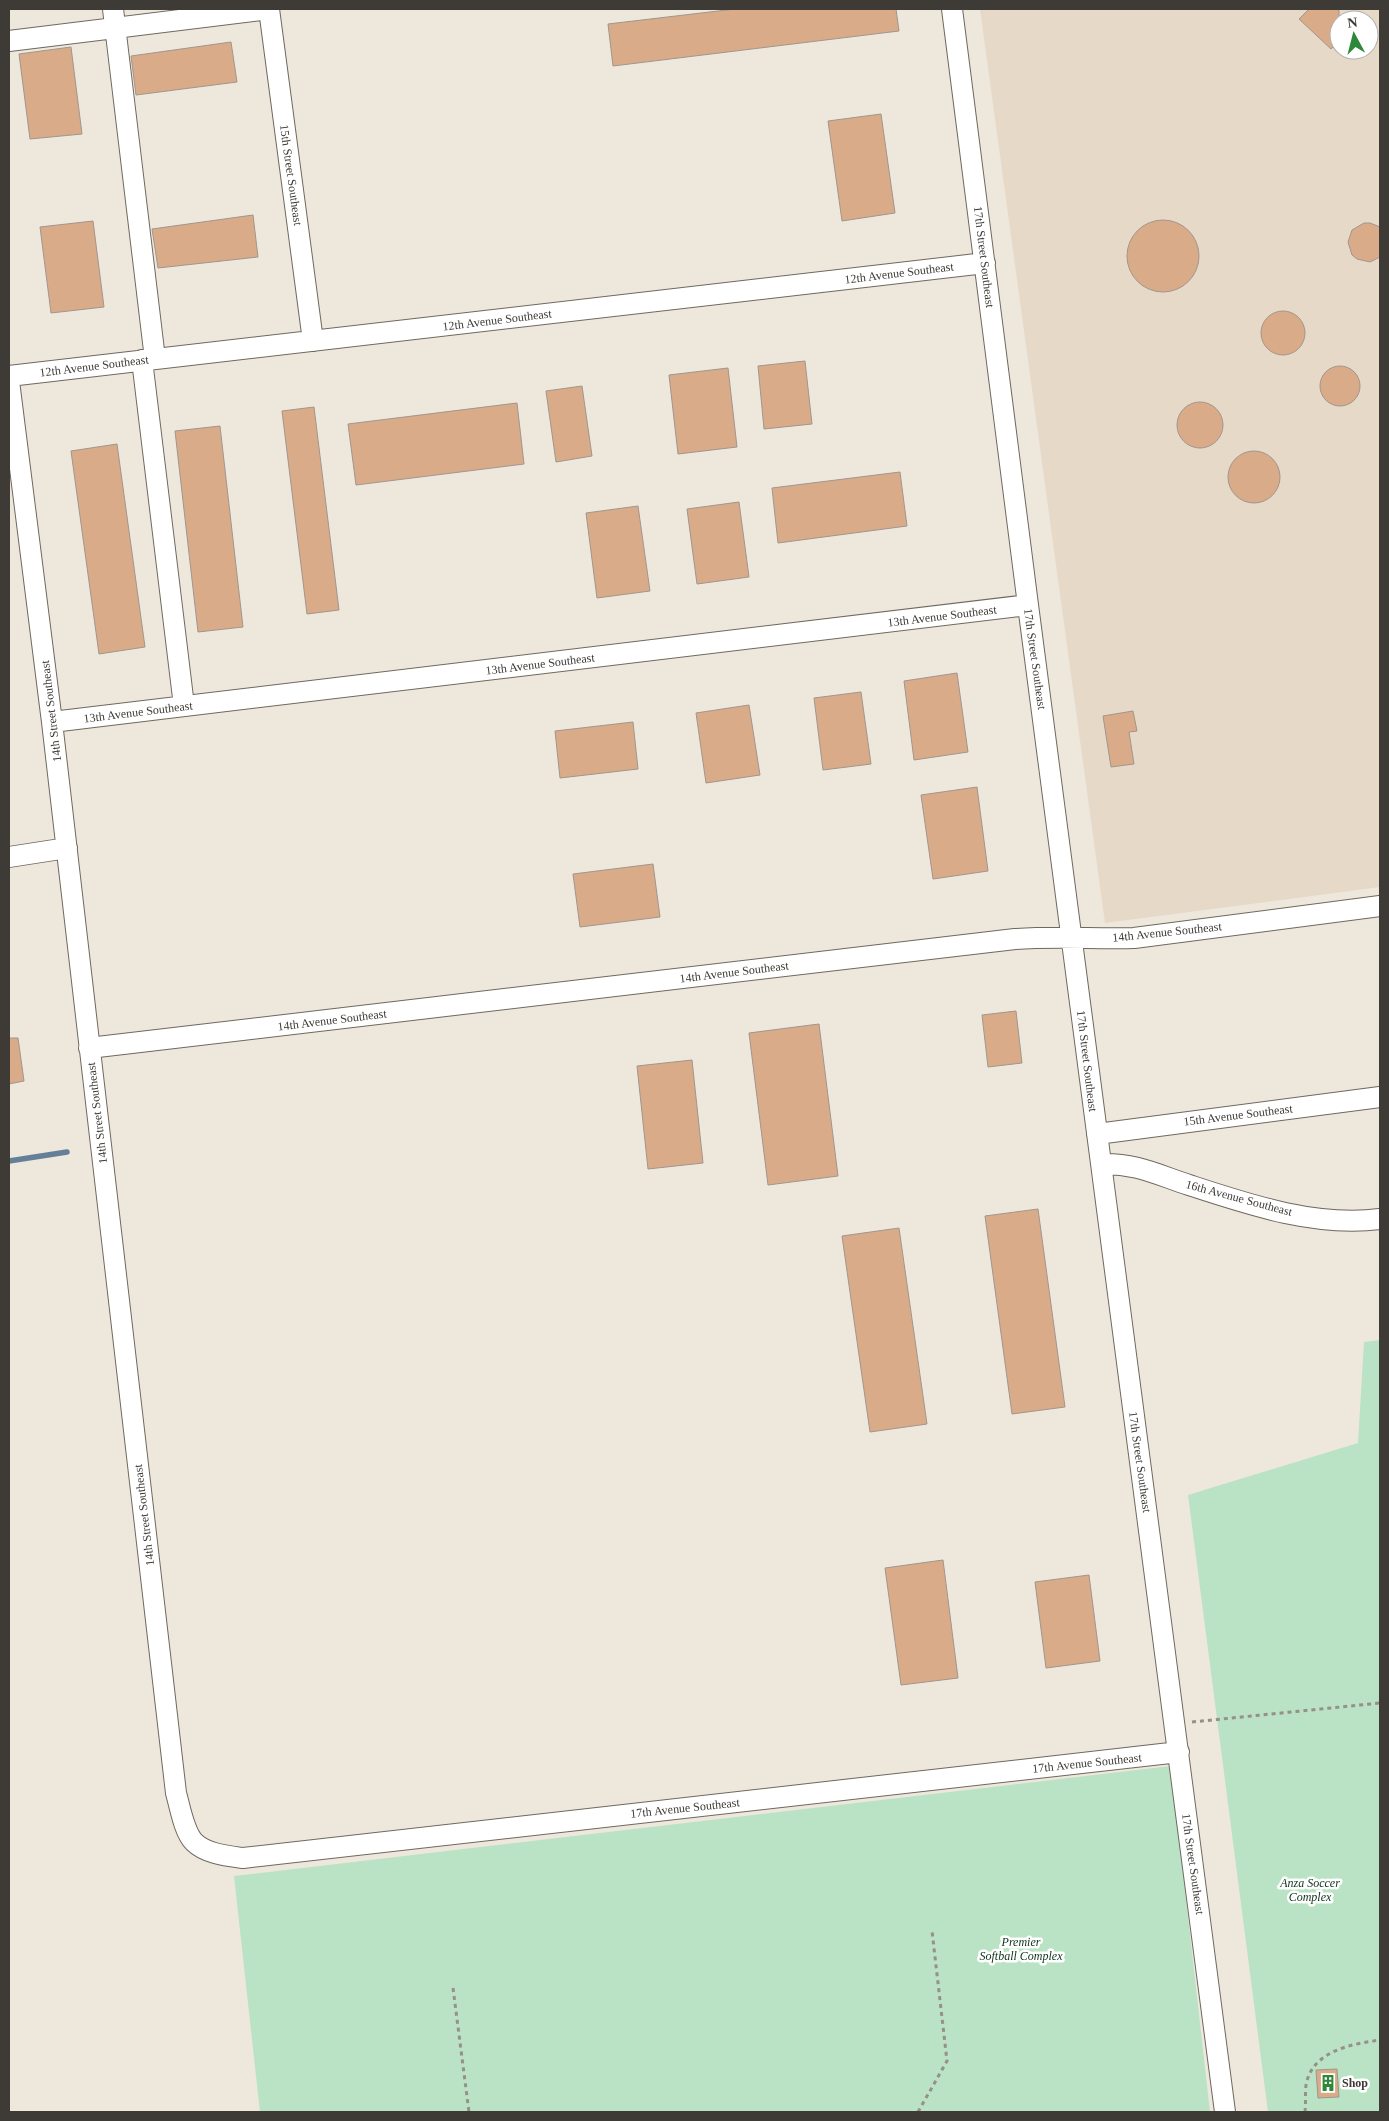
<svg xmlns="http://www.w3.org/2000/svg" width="1389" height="2121" viewBox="0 0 1389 2121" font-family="Georgia,serif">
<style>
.built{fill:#e6d9c8;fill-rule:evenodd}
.green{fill:#b9e3c4}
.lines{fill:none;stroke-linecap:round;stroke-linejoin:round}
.stream{stroke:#667f99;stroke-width:5.5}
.building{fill:#d9ab89;stroke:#a0968e}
.minor-casing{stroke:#6f685f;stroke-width:22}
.path{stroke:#959088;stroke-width:3;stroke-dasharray:4 4;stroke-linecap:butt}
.minor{stroke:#fff;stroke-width:20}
.labels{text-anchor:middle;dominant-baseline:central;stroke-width:5;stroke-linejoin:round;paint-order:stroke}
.street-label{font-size:12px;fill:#3e3b36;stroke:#fff}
.park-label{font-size:12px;font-style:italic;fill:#0d331b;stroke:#fff}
.poi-label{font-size:12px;font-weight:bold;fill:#3e3b36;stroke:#fff;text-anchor:start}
</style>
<rect width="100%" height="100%" fill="#eee7dc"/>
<path class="built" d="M980,9H1380V887L1105,923ZM1339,20H1369V50H1339Z"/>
<path class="green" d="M1380,1340V2112H1268L1188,1495L1358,1443L1364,1342Z
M1171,1766L1210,2112H260L234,1876Z"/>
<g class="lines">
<path class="stream" d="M9,1161L67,1152"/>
</g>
<path class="building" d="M735,9H896L899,31L613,66L608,24Z
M1309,9H1339V41L1331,49L1299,19Z
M231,42L237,82L136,95L131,56Z
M71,47L82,134L30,139L19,54Z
M881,114L895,213L842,221L828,121Z
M253,215L258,257L158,268L152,229Z
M1127 256a36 36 0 1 1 72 0a36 36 0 1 1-72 0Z
M93,221L104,307L51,313L40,227Z
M1364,223H1370L1380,227V257L1370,262L1357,259L1352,255L1348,242L1352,230Z
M1261 333a22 22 0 1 1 44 0a22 22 0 1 1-44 0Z
M805,361L812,424L764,429L758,366Z
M1320 386a20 20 0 1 1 40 0a20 20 0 1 1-40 0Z
M728,368L737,447L678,454L669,375Z
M582,386L592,456L556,462L546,391Z
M1177 425a23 23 0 1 1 46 0a23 23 0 1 1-46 0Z
M517,403L524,464L356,485L348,424Z
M314,407L339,610L307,614L282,411Z
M220,426L243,627L198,632L175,431Z
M117,444L145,647L99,654L71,451Z
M1228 477a26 26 0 1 1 52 0a26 26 0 1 1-52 0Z
M900,472L907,526L778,543L772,488Z
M739,502L749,577L697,584L687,509Z
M638,506L650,591L597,598L586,513Z
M957,673L968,752L914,760L904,681Z
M861,692L871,764L823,770L814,698Z
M749,705L760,775L706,783L696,713Z
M1133,711L1137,731L1129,732L1134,764L1111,767L1103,716Z
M633,722L638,769L560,778L555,731Z
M977,787L988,871L933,879L921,795Z
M653,864L660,917L580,927L573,874Z
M1016,1011L1022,1063L988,1067L982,1015Z
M819,1024L838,1176L768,1185L749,1033Z
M9,1038H18L24,1081L9,1084Z
M692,1060L703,1163L648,1169L637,1066Z
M1038,1209L1065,1407L1012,1414L985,1216Z
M899,1228L927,1424L870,1432L842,1236Z
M943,1560L958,1678L901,1685L885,1568Z
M1089,1575L1100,1661L1046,1668L1035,1582Z
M1337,2069L1339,2097L1318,2098L1316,2070Z"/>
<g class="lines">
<g class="minor-casing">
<path id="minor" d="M113,9L155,359
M269,9L313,341
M952,9L1028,605L1225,2112
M9,41L269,9
M142,360L184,706
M9,376L985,263
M9,381L52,722L176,1793C180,1807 184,1832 194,1842C206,1854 228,1856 243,1858L1179,1752
M52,722L1028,605
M9,857L67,848
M89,1048L1015,939C1055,936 1094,939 1134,938L1380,906
M1097,1134L1380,1097
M1101,1164C1136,1163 1158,1175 1189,1185C1250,1205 1315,1227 1380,1219"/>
</g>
<path class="path" d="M1192,1722L1380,1703
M453,1988L469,2112
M918,2112L947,2061L932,1931
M1305,2112C1306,2103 1305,2094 1306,2085C1312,2051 1351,2044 1380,2040"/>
<use href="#minor" class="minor"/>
</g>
<defs>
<g id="building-bare" transform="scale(1.35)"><path d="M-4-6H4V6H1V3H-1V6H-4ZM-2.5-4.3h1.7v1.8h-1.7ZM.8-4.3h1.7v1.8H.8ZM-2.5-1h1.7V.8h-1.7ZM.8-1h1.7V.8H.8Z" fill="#2d8839" stroke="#fff" stroke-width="2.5" paint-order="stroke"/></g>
</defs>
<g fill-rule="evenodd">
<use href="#building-bare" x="1328" y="2083"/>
</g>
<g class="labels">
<g class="street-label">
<text transform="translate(291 175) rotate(82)">15th Street Southeast</text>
<text transform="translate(984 257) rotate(83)">17th Street Southeast</text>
<text transform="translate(899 273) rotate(-7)">12th Avenue Southeast</text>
<text transform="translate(497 320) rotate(-7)">12th Avenue Southeast</text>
<text transform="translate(94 366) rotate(-7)">12th Avenue Southeast</text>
<text transform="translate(942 616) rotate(-7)">13th Avenue Southeast</text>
<text transform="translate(1035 659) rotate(82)">17th Street Southeast</text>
<text transform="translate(540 664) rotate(-7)">13th Avenue Southeast</text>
<text transform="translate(51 711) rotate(-97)">14th Street Southeast</text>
<text transform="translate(138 712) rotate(-7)">13th Avenue Southeast</text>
<text transform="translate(1167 932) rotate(-6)">14th Avenue Southeast</text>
<text transform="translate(734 972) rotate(-7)">14th Avenue Southeast</text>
<text transform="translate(332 1020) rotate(-7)">14th Avenue Southeast</text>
<text transform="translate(1087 1061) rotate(83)">17th Street Southeast</text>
<text transform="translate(97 1113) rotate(-97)">14th Street Southeast</text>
<text transform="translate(1238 1115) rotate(-7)">15th Avenue Southeast</text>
<text transform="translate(1239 1198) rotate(15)">16th Avenue Southeast</text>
<text transform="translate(1140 1462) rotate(82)">17th Street Southeast</text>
<text transform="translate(144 1515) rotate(-97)">14th Street Southeast</text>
<text transform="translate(1087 1763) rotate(-6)">17th Avenue Southeast</text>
<text transform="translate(685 1808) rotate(-6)">17th Avenue Southeast</text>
<text transform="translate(1193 1864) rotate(82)">17th Street Southeast</text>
</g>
<g class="park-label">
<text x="1310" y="1883">Anza Soccer<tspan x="1310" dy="14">Complex</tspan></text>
<text x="1021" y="1942">Premier<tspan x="1021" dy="14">Softball Complex</tspan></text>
</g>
<g class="poi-label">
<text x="1342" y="2083">Shop</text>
</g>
</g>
<rect width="1389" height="2121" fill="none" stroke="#3e3b36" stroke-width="20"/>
<g transform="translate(1354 35) rotate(353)"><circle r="24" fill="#ffffff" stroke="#b2b1af"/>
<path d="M0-4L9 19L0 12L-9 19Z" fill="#2d8839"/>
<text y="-8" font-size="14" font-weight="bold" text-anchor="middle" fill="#3e3b36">N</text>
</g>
</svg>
